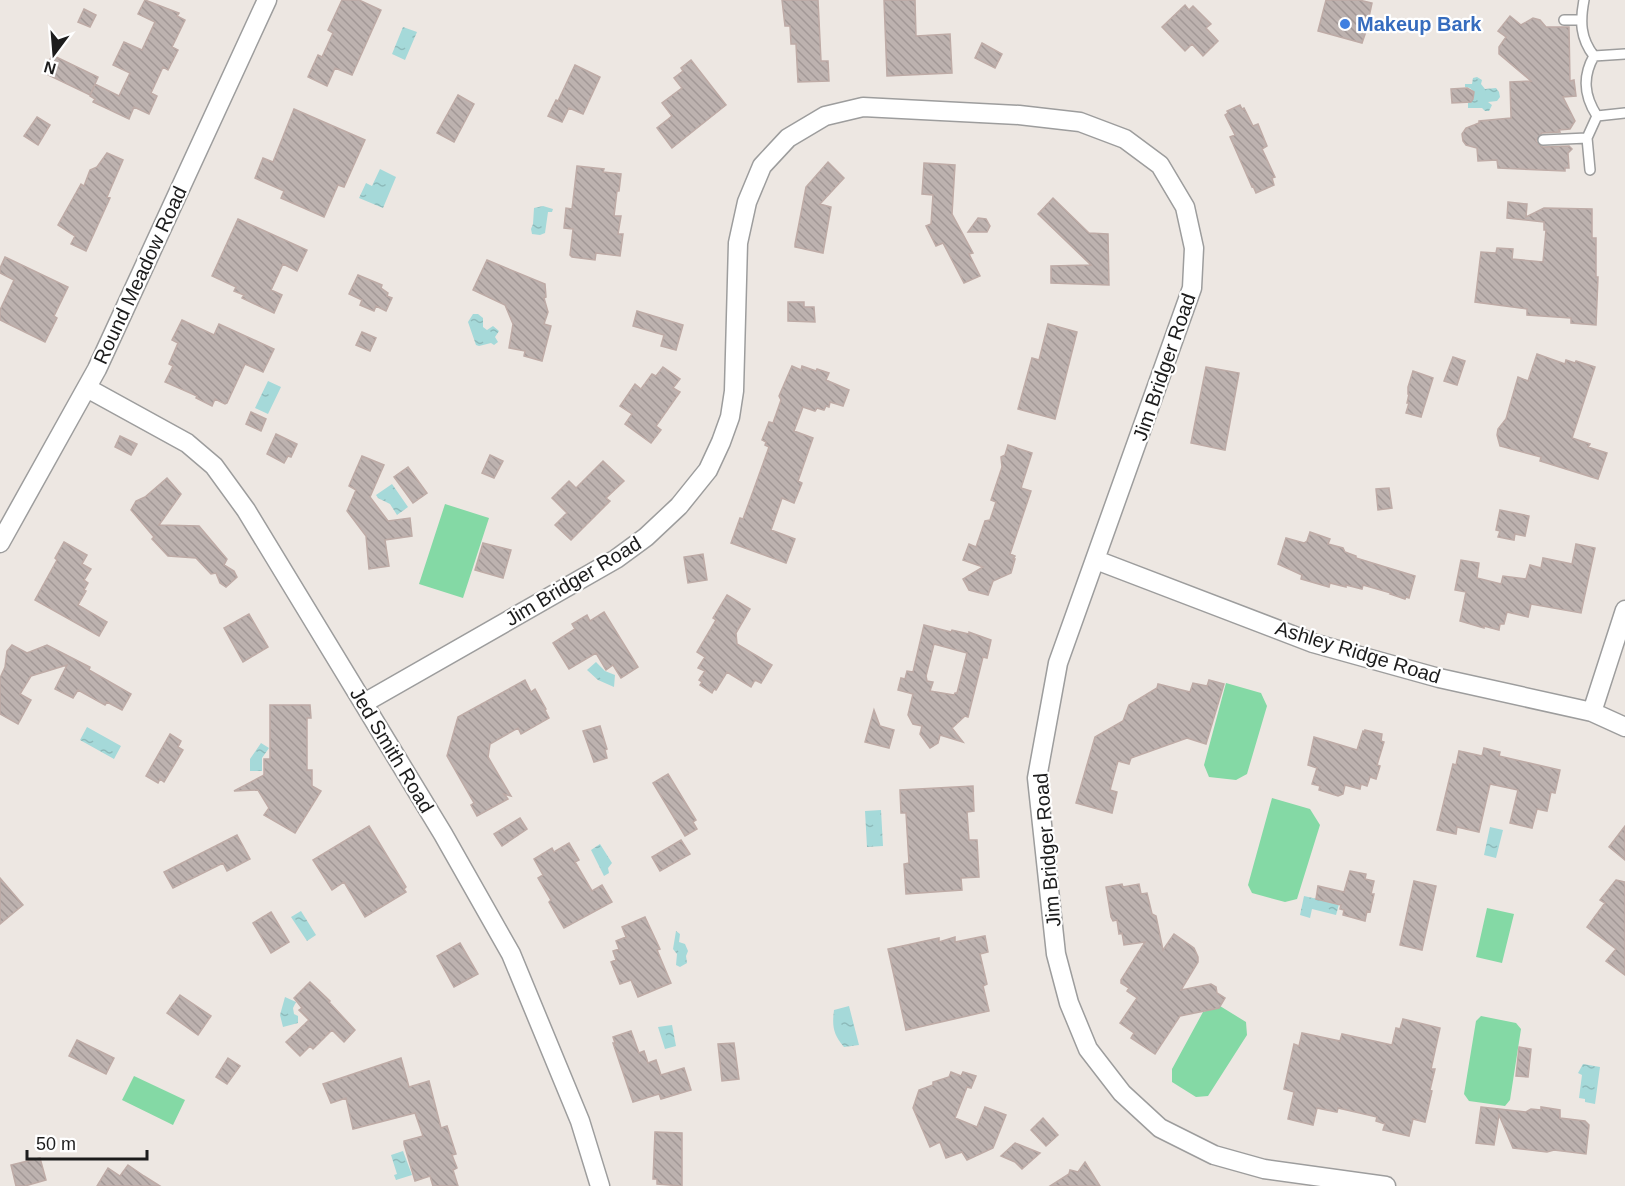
<svg xmlns="http://www.w3.org/2000/svg" width="1625" height="1186" viewBox="0 0 1625 1186" font-family="Helvetica,sans-serif">
<style>
.pitch{fill:#84d9a5}
.water{fill:url(#water-ripples)}
.building{fill:url(#building-back-hatch);stroke:#beaba6;stroke-width:1.5;fill-rule:evenodd}
.lines{fill:none;stroke-linecap:round;stroke-linejoin:round}
.lane-casing{stroke:#9d9d9d;stroke-width:12}
.street-casing{stroke:#9d9d9d;stroke-width:21}
.lane{stroke:#fff;stroke-width:9}
.street{stroke:#fff;stroke-width:18}
.shop-dot{fill:#3f7fe0;stroke:#fff;stroke-width:2}
.labels{text-anchor:middle;dominant-baseline:central;stroke-width:4.5;stroke-linejoin:round;paint-order:stroke}
.shop-label{font-size:20px;font-weight:bold;fill:#366cbe;stroke:#fff;text-anchor:start}
.street-label{font-size:20px;fill:#1c1c1c;stroke:#fff}
</style>
<defs>
<pattern id="water-ripples" width="26" height="14" patternUnits="userSpaceOnUse" patternTransform="scale(1.5)"><rect width="26" height="14" fill="#a5d9d9"/><path d="M2 4q2-2 4 0t4 0M15 11q2-2 4 0t4 0" fill="none" stroke="#8dbaba"/></pattern>
<pattern id="building-back-hatch" width="6" height="6" patternUnits="userSpaceOnUse" patternTransform="scale(1.5)"><rect width="6" height="6" fill="#bdb2af"/><path d="M-1 5l2 2M0 0l6 6M5-1l2 2" fill="none" stroke="#a29896"/></pattern>
</defs>
<rect width="100%" height="100%" fill="#ede7e2"/>
<path class="pitch" d="M445,504L489,518L463,598L419,584Z
M1226,683L1261,693L1267,706L1247,774L1236,780L1209,777L1204,765Z
M1272,798L1310,809L1320,825L1297,899L1285,902L1252,893L1248,885Z
M1487,908L1514,914L1502,963L1476,957Z
M1220,1006L1246,1022L1247,1035L1208,1096L1196,1097L1172,1082V1069L1203,1012Z
M1481,1016L1516,1023L1521,1029L1510,1100L1505,1106L1469,1101L1464,1094L1476,1021Z
M134,1076L185,1100L173,1125L122,1100Z"/>
<path class="water" d="M403,27L417,32L405,60L392,54Z
M1473,78L1477,77L1482,80L1481,84L1485,89L1496,88L1499,92L1500,97L1497,101L1488,102L1492,105L1489,111H1485L1482,108H1468V103L1474,98V92L1470,88L1465,87V84H1472Z
M380,169L396,177L383,208L359,198L366,183L372,186Z
M543,206L553,209L552,212H548L545,233L540,235L532,234L531,229L533,224L534,208Z
M473,314H478L483,318V327L487,330L493,326L499,331L495,337L498,342L494,345L491,343L479,346L476,345L468,322Z
M268,381L281,387L268,414L255,408Z
M392,484L408,507L397,515L390,504L378,498L376,495Z
M596,662L605,671L615,675L614,687L598,680L587,670Z
M87,727L121,746L114,759L80,740Z
M261,743L269,748L262,758V771H250V759Z
M881,810L883,846L867,847L865,811Z
M1490,827L1503,830L1496,858L1484,855Z
M600,844L612,863L608,868L609,873L604,876L591,850Z
M1304,896L1339,904L1336,915L1312,909L1310,918L1300,915Z
M301,911L316,935L307,941L291,917Z
M676,931L680,934L679,942L685,944L688,951L686,956L687,963L680,967L676,965L677,954L673,949Z
M285,997L296,1002L293,1008L294,1014L298,1016V1023L283,1027L280,1015Z
M849,1006L859,1045L844,1047C833,1034 832,1026 834,1010Z
M672,1025L676,1046L665,1049L658,1027Z
M1583,1064L1600,1067L1595,1104L1585,1102V1099L1579,1098L1582,1075L1578,1073Z
M403,1151L412,1175L396,1180L394,1175L397,1174L391,1155Z"/>
<path class="building" d="M145,0L179,13L177,16L185,20L172,47L178,50L168,70L163,67L151,93L157,96L149,114L134,107L129,119L93,102L95,99L90,96L95,84L119,96L130,73L113,65L124,42L142,50L155,22L138,14Z
M342,0H359L381,10L352,75L335,68L327,86L308,77L318,55L322,57L333,33L328,30Z
M782,0H818L821,61H828L829,81L798,82L796,44H791L790,26H785Z
M884,0H915L916,36L950,34L952,73L887,76Z
M1326,0H1359L1372,3L1369,17H1371L1362,43L1318,31Z
M1185,5L1189,10L1193,6L1211,24L1206,28L1218,41L1203,56L1192,44L1185,51L1162,27Z
M84,9L96,15L90,27L78,22Z
M1510,16L1521,25L1533,18L1540,20L1546,27H1569L1570,81L1574,80L1576,96L1563,97L1575,121L1570,129L1559,130L1560,132L1542,133L1536,140L1538,144L1543,147L1569,146L1572,149L1568,153L1569,168H1565V171L1498,168L1497,160L1478,161L1477,148L1466,145L1463,141L1462,134L1466,128L1479,123V121L1511,118L1510,82L1531,81L1499,54V47L1506,37L1498,31Z
M982,43L1002,54L995,68L975,58Z
M52,55L98,77L90,95L44,73Z
M691,60L726,105L672,148L657,128L672,116L662,103L682,88L674,78L683,71L681,68Z
M575,65L600,77L583,114L569,108L562,122L548,116L556,100L558,101Z
M1467,88L1474,92L1473,99L1471,102L1452,103L1451,89Z
M458,95L474,104L454,142L437,133Z
M1240,105L1242,109L1244,108L1253,126L1258,124L1267,146L1262,149L1275,177L1272,178L1274,185L1256,193L1253,186L1252,187L1230,137L1235,135L1225,115L1228,113L1227,111Z
M294,109L365,140L344,187L338,185L324,217L281,198L284,191L255,178L263,158L273,162Z
M37,117L50,125L38,145L24,136Z
M107,153L123,160L107,197L110,198L86,251L71,244L75,236L58,225L81,184L84,186L90,170L97,167Z
M828,162L844,178L820,204L831,207L823,253L795,247V244L806,187Z
M924,163L955,165L952,214L973,253L969,254L980,276L964,283L943,243L936,246L926,226L931,224L933,195L922,194Z
M577,166L604,169L603,172L621,174L619,191H617L614,216H621L618,234H623L620,256L596,253L595,260L572,257L570,255L573,229L564,228L566,208L572,209Z
M1053,198L1089,233L1108,234L1109,285L1051,283V266L1091,265L1038,214Z
M1508,202L1527,204L1526,217L1544,208L1592,209V238H1596V277H1598L1596,325L1571,323V318L1527,315V309L1475,302L1481,252L1496,253L1497,248L1513,249L1512,259L1543,262L1546,230H1544V222L1507,218Z
M978,218L986,219L990,226L987,232H968Z
M238,219L307,250L297,271L283,264L271,290L282,295L274,313L242,298L244,295L234,291L236,287L212,276Z
M5,257L68,287L54,316L57,318L45,342L0,320V310L14,280L0,273V268Z
M487,260L545,284L546,297L544,298L548,312L544,324L551,326L542,361L524,356L525,351L509,348L513,324L505,305L473,290Z
M358,275L382,285L381,288L388,293L387,296L392,298L386,311L376,306L374,311L360,305L362,300L349,294Z
M788,302H804V307H814L815,322L788,321Z
M637,311L683,325L676,350L661,346L664,335L633,326Z
M182,320L214,335L219,324L274,349L263,372L245,364L227,403L225,404L215,399L212,406L196,398L197,396L165,382L173,366L169,364L178,343L172,340Z
M1048,324L1077,332L1055,419L1018,409L1032,358L1039,360Z
M362,332L376,338L370,351L356,345Z
M1537,354L1565,364L1566,360L1575,363L1576,361L1595,367L1572,438L1590,444L1588,447L1607,453L1598,479L1540,461L1541,457L1500,446L1497,435L1498,429L1506,419L1518,377L1528,381Z
M1453,357L1465,361L1457,385L1444,381Z
M792,366L801,370L802,366L816,371L817,369L829,373L826,380L849,390L843,406L830,402L829,407L826,406L824,410L817,408L815,411L803,407L794,431L813,438L798,481L802,483L794,503L782,498L771,530L795,539L786,563L731,543L740,518L743,519L755,486L769,447L765,445L766,442L762,440L769,422L773,423L781,400L779,396Z
M663,367L680,379L673,388L680,392L656,426L661,430L651,443L625,424L632,414L620,406L635,384L641,389L652,374L656,376Z
M1206,367L1239,373L1225,450L1191,443Z
M1413,371L1433,378L1421,417L1406,413L1409,403H1407L1409,394H1408V387Z
M251,412L266,419L261,431L246,424Z
M276,434L297,444L291,457L288,456L284,463L267,454Z
M120,436L137,444L131,455L115,447Z
M1008,445L1032,453L1021,488L1031,491L1010,554L1015,556L1013,559H1015L1011,573L993,581L988,595L969,590L963,579L983,567L963,560L969,544L976,547L985,521L990,520L996,502L991,500L1002,467L1001,457L1005,455Z
M490,455L503,461L494,478L482,473Z
M362,456L384,465L370,497L388,521L410,518L412,536L385,540L389,566L369,569L366,536L347,511L356,490L349,486Z
M603,461L624,481L606,498L610,501L571,540L555,525L567,513L552,498L569,481L576,488Z
M408,467L427,493L413,503L394,477Z
M167,478L181,494L159,525L199,526L227,559L224,565L234,571L237,577L226,587L220,583L216,573L211,574L196,558L168,556L152,539L154,537L131,510L136,501L145,497Z
M1389,488L1392,508L1378,510L1376,489Z
M1500,510L1529,516L1525,536L1515,534L1514,540L1498,537L1500,531L1496,530Z
M1310,532L1330,539L1328,544L1343,548L1345,552L1356,556V558L1415,576L1409,598L1406,597L1405,599L1390,594L1391,593L1363,585L1362,589L1346,585V587L1330,583L1329,587L1301,579L1302,575L1278,564L1286,538L1304,543L1307,541Z
M64,542L87,555L82,564L91,569L84,580L88,583L84,590L86,591L78,605L107,622L99,636L35,600L57,560L55,558Z
M483,543L511,550L503,578L475,570Z
M1576,544L1595,548L1581,613L1531,604L1528,617L1507,612L1504,624H1500L1499,630L1484,626V628L1460,621L1466,592L1455,590L1461,560L1479,563L1477,578L1501,584L1503,576L1526,579L1530,565L1541,568L1543,558L1572,564Z
M703,554L707,580L688,583L684,557Z
M727,595L750,609L736,633L737,644L772,665L761,683L755,680L751,687L727,672L716,690L714,689L712,693L700,685L702,682L699,680L705,671L698,668L705,657L697,652L716,620L713,618Z
M604,612L638,667L621,678L613,665L606,670L596,653L569,669L553,643L575,629L572,624L587,615L590,621Z
M249,614L268,647L243,662L224,628Z
M924,625L951,632L952,630L969,634V632L991,640L987,658L983,657L968,717L965,716L952,728L963,742L940,735L938,743L930,748L920,734L922,726L913,724L908,715L913,694L898,690L901,678L905,679L907,671L913,672ZM934,644L967,653L957,693H955L954,695L930,691L933,682L927,681L926,676Z
M12,645L27,653L47,645L90,667L89,670L131,694L122,710L107,702L105,705L78,690L73,698L55,689L67,665L31,676L20,694L31,700L18,724L0,714V678L5,667L7,651Z
M525,680L531,692L535,689L546,709L545,710L549,718L521,734L518,728L490,744L488,757L511,796L504,794L508,799L477,816L471,805L474,803L447,756L458,717Z
M1209,680L1224,684L1206,744L1187,738L1131,758L1129,764L1118,761L1110,790L1117,792L1112,813L1076,803L1095,737L1123,721L1129,705L1157,688L1158,684L1190,692L1193,683L1207,686Z
M270,705H310L311,718H307V770H312V786L321,791L295,833L264,815L269,808L258,790L234,791L264,775V759H270Z
M874,710L880,726L894,730L889,748L865,742Z
M600,726L607,749L605,750L607,758L594,762L583,731Z
M1365,730L1382,734L1381,741L1384,742L1377,765L1380,766L1376,779L1370,777L1367,786L1361,784L1360,789L1345,785L1343,794L1338,796L1319,790L1320,786L1312,784L1317,768L1308,765L1314,737L1357,750L1363,731L1365,732Z
M170,734L181,741L178,747L183,750L164,782L160,779L158,783L146,776Z
M1484,748L1500,752L1499,756L1560,770L1555,793L1551,792L1547,811L1537,809L1532,828L1510,823L1518,790L1490,784L1479,832L1457,827L1456,834L1437,830L1453,764L1456,765L1459,751L1482,756Z
M668,774L696,820L693,822L697,829L685,836L653,783Z
M973,786L974,811L967,812L969,840H977L979,877L961,878L962,890L906,894L904,864L909,863L906,813H901L900,790Z
M520,818L527,829L502,846L494,834Z
M369,826L406,887L404,889L406,892L365,917L344,882L332,890L313,860Z
M1625,826V860L1609,847Z
M237,835L250,859L227,871L223,863L173,888L164,872Z
M681,840L690,854L660,871L652,857Z
M569,843L579,860L575,862L592,891L602,885L612,902L564,928L549,902L551,900L538,878L543,875L534,859L552,848L554,852Z
M1350,871L1366,874L1365,879L1374,881L1371,894H1374L1370,912L1367,911L1365,921L1343,915L1344,910L1340,909L1341,905L1316,899L1318,886L1344,892Z
M0,878L23,905L0,924Z
M1616,880L1625,882V975L1606,961L1616,949L1587,927L1605,903L1600,900Z
M1414,881L1436,886L1422,950L1400,945Z
M1122,884L1123,887L1139,884L1141,894L1147,893L1152,914L1156,916L1163,950L1174,934L1194,948L1198,957V962L1181,990L1211,984L1216,987L1217,993L1225,998L1219,1008L1180,1016L1155,1054L1131,1038L1134,1033L1120,1023L1137,998L1127,991L1129,988L1121,983V980L1145,942L1124,945L1122,933L1119,934L1117,920L1113,921L1111,917L1106,887Z
M271,912L289,942L271,953L253,923Z
M645,917L660,949L657,950L671,983L638,997L631,980L620,984L611,962L616,960L613,951L619,949L616,941L626,937L622,927Z
M985,936L988,952L980,954L987,984L983,986L989,1011L906,1030L888,949L939,938V942L955,937V942Z
M460,943L478,974L454,987L437,956Z
M310,982L330,1001L329,1002L355,1030L344,1042L332,1030L313,1049L310,1046L300,1056L286,1042L309,1020L299,1010L302,1008L294,998Z
M180,995L211,1016L198,1035L167,1013Z
M1403,1019L1440,1028L1431,1069H1435L1430,1090L1432,1091L1425,1122L1413,1119L1409,1136L1383,1130L1385,1124L1376,1121L1377,1117L1338,1108L1337,1112L1317,1108L1313,1125L1288,1119L1294,1092L1284,1089L1294,1044L1299,1046L1302,1033L1340,1041L1342,1034L1392,1045L1396,1028L1400,1029Z
M631,1031L639,1053L644,1051L648,1063L656,1060L661,1075L684,1068L691,1090L661,1099L659,1094L633,1102L613,1043H615L613,1037Z
M77,1040L114,1058L106,1074L69,1056Z
M734,1043L739,1079L722,1081L718,1044Z
M1519,1047L1531,1049L1528,1077L1516,1076Z
M228,1058L240,1066L227,1084L216,1077Z
M401,1058L409,1087L429,1081L441,1128L447,1126L456,1154L452,1155L457,1168L453,1170L458,1186H433L430,1176L415,1181L404,1144V1141L423,1136L415,1113L353,1129L346,1098L331,1103L323,1084Z
M951,1072L961,1076L963,1072L976,1076L971,1088L967,1087L955,1118L977,1127L985,1107L1006,1115L993,1148L967,1160L962,1152L946,1158L940,1142L930,1147L913,1108L919,1090L933,1085V1082L949,1077Z
M1481,1107L1526,1112L1531,1109L1541,1110V1107L1560,1110V1118L1585,1121L1589,1125L1586,1154L1554,1150L1547,1152L1513,1148L1499,1115L1494,1145L1476,1143Z
M1043,1118L1058,1135L1046,1146L1031,1130Z
M655,1132L682,1133V1186L657,1184V1179H653Z
M1015,1143L1040,1153L1022,1169L1015,1162L1001,1156Z
M40,1158L46,1180L25,1186H16L11,1165Z
M1085,1162L1100,1186H1050L1069,1174L1070,1170L1078,1172Z
M128,1165L144,1176L160,1186H97L108,1168L120,1176Z"/>
<g class="lines">
<g class="lane-casing">
<path id="lane" d="M1584,0C1580,21 1580,38 1594,56C1582,77 1584,96 1597,116L1587,138L1590,170
M1564,20H1580
M1594,56L1625,54
M1597,116L1625,113
M1543,140L1587,138"/>
</g>
<g class="street-casing">
<path id="street" d="M87,388L187,443L214,466L246,510L443,834L511,954L580,1121L600,1186
M0,543L97,369L267,0
M1096,560L1313,643L1439,678L1592,712L1625,727
M364,703L616,559L646,537L679,506L708,470L721,442L730,417L734,391L738,243L747,202L762,166L788,138L825,116L863,107L1019,115L1080,122L1125,139L1160,165L1185,207L1194,248L1192,288L1058,663L1037,778L1056,954L1069,1003L1088,1049L1122,1093L1160,1128L1214,1155L1264,1169L1386,1186
M1592,712L1625,610"/>
</g>
<use href="#lane" class="lane"/>
<use href="#street" class="street"/>
</g>
<circle class="shop-dot" cx="1345" cy="24" r="6"/>
<g class="labels">
<g class="shop-label">
<text x="1357" y="24">Makeup Bark</text>
</g>
<g class="street-label">
<text transform="translate(140 275) rotate(-65)">Round Meadow Road</text>
<text transform="translate(1164 367) rotate(-71)">Jim Bridger Road</text>
<text transform="translate(573 581) rotate(-31)">Jim Bridger Road</text>
<text transform="translate(1358 652) rotate(17)">Ashley Ridge Road</text>
<text transform="translate(392 750) rotate(59)">Jed Smith Road</text>
<text transform="translate(1047 850) rotate(-95)">Jim Bridger Road</text>
</g>
</g>
<g transform="translate(54 54) rotate(196)" stroke="#ffffff" stroke-width="4.5" paint-order="stroke">
<path d="M0-4.5L10 22L0 15L-10 22Z" fill="#1c1c1c"/>
<text y="-9" font-size="16" font-weight="bold" text-anchor="middle" fill="#1c1c1c">N</text>
</g>
<path d="M27 1150v9h120v-9" fill="none" stroke="#1c1c1c" stroke-width="3"/>
<text x="36" y="1150" font-size="18" fill="#1c1c1c" stroke="#ffffff" stroke-width="4.5" paint-order="stroke">50 m</text>
</svg>
